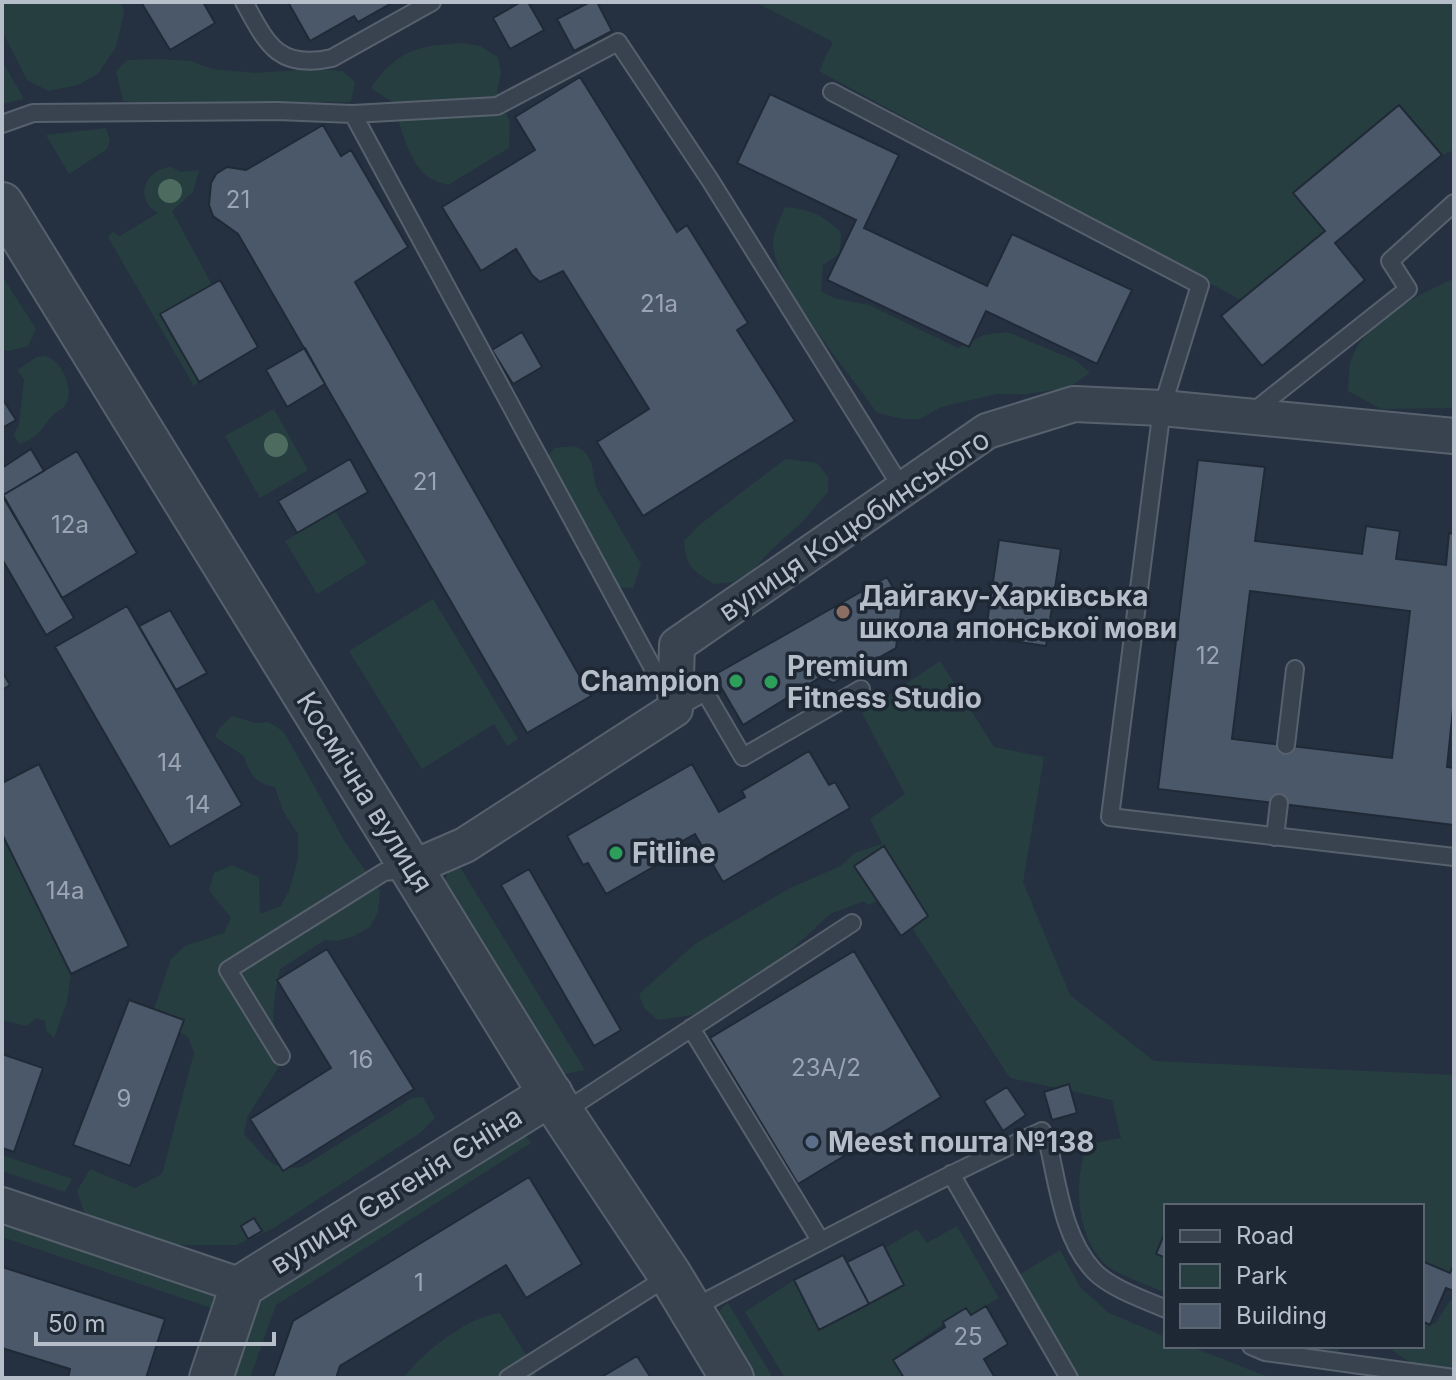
<svg xmlns="http://www.w3.org/2000/svg" width="1456" height="1380" viewBox="0 0 1456 1380" font-family="Inter,sans-serif">
<style>
.green{fill:#273e41}
.building{fill:#4b5869;stroke:#202a37;stroke-width:2;fill-rule:evenodd}
.lines{fill:none;stroke-linecap:round;stroke-linejoin:round}
.service-casing{stroke:#57616d;stroke-width:20}
.minor-casing{stroke:#57616d;stroke-width:38}
.tertiary-casing{stroke:#57616d;stroke-width:46}
.service{stroke:#394350;stroke-width:16}
.minor{stroke:#394350;stroke-width:34}
.tertiary{stroke:#394350;stroke-width:42}
.tree{fill:#4d6b5e}
.education-dot{fill:#8d6e63;stroke:#1e2835;stroke-width:3}
.leisure-dot{fill:#2e9e5b;stroke:#1e2835;stroke-width:3}
.service-dot{fill:#5c6f8a;stroke:#1e2835;stroke-width:3}
.labels{text-anchor:middle;dominant-baseline:central;stroke-width:7;stroke-linejoin:round;paint-order:stroke}
.number-label{font-size:24px;fill:#9ba4b2}
.street-label{font-size:28px;fill:#b6beca;stroke:#1e2835}
.poi-label{font-size:28px;font-weight:bold;fill:#b6beca;stroke:#1e2835;text-anchor:start}
</style>
<rect width="100%" height="100%" fill="#253140"/>
<path class="green" d="M2,2H122L124,13L116,47L98,74L78,85L49,91L27,80L2,31Z
M755,2H1454V150L1442,155L1399,105L1294,192L1325,231L1241,300L819,71L833,42Z
M462,43L480,46L498,57L501,74L497,91L510,123L509,148L448,185C442,183 435,181 430,178C410,166 399,126 395,104L371,88C398,49 418,46 462,43Z
M160,59L191,61L213,69L255,73L311,69L343,71L355,82L351,102L158,105L123,101L116,71L127,60Z
M2,61L24,99L2,104Z
M106,128L110,140L107,149L69,174L46,135Z
M171,167L181,172L199,170L193,192L172,211L212,285L199,382L194,386L108,237L113,232L120,236L158,213C133,200 145,169 171,167Z
M785,207C809,209 824,215 841,233L840,253L823,265L821,291L834,298L869,305L958,348L984,335L1007,332L1075,360L1090,373L1068,388L1027,394H997L941,407L920,419H903L877,413C852,375 773,286 773,243C773,232 781,217 785,207Z
M2,276L36,329L28,346L8,351L2,349Z
M1454,279V408L1381,409L1348,391C1349,382 1348,369 1351,360C1363,323 1420,293 1454,279Z
M45,356C61,360 75,388 66,404C63,409 57,411 52,416C41,429 37,439 19,444L14,435L19,425L24,379L17,370L37,357Z
M274,409L308,470L260,498L225,436Z
M575,446L584,451L591,461L596,487L641,564L633,588L618,587L599,558L548,457L554,448Z
M785,459L817,463L828,477V492L803,521L769,552L753,570L733,582L714,584C693,570 686,568 684,541L698,526Z
M335,511L367,563L317,594L285,541Z
M433,599L518,739L507,746L494,724L422,769L349,651Z
M940,661L994,747L1044,757L1023,882L1070,995L1154,1061L1454,1075V1264L1450,1273L1422,1261V1206H1166V1230L1156,1254L1166,1258V1293C1151,1286 1114,1274 1104,1263C1075,1232 1074,1181 1087,1144L1121,1138L1112,1100L1010,1078L912,928L928,916L909,886L868,905L864,901L830,914L770,970L729,995L692,1015L658,1020L644,1008L639,994L695,944L790,888L841,866L854,853L882,844L870,819L905,794L862,713Z
M232,716L255,723L269,722L284,732L345,842L380,891L378,912L370,927L354,936L338,941L325,940L280,969C272,1007 270,1026 282,1062L247,1117L244,1134C266,1157 267,1170 302,1167L412,1098L423,1097L435,1118L420,1133L272,1229L236,1245H172L112,1227L84,1212L77,1191L90,1169L135,1188L162,1174L194,1053L188,1037L152,1015L171,959L185,946L224,933L231,918L209,890L214,873L232,865L259,877L260,914L281,906L289,891L298,859V834L283,811L275,787C256,784 249,774 244,756L215,737L220,727Z
M2,834L71,974L67,1002L54,1038L46,1030L45,1021L36,1018L27,1026L2,1020Z
M458,864L585,1070L564,1074L555,1068L444,888C445,876 448,870 458,864Z
M521,1129L531,1143L276,1305L250,1378H231L252,1320L263,1299L283,1282Z
M2,1155L72,1179L65,1192L2,1171Z
M2,1224L229,1299L217,1310L2,1237Z
M957,1226L999,1298L971,1315L966,1308L893,1359L904,1378H785L745,1312L794,1280L819,1329L904,1286L885,1248L917,1229L927,1243Z
M1060,1250L1080,1287L1109,1313L1166,1337V1346H1189L1271,1378H1076L1017,1276Z
M1450,1301L1454,1302V1367H1417L1393,1351V1346H1422V1325L1435,1324Z
M728,1303L773,1378H746C735,1359 701,1321 728,1303Z
M500,1313L536,1371L535,1378H404C419,1354 471,1315 500,1313Z
M1280,1346H1341L1338,1353L1328,1355Z"/>
<path class="building" d="M141,2H203L215,23L170,50Z
M288,2H389L390,4L358,22L354,16L310,41Z
M521,2H528L544,30L510,49L493,18Z
M590,2H597L612,31L574,51L557,19Z
M580,77L677,232L687,225L748,323L737,330L795,421L643,516L597,442L649,409L563,271L540,282L532,275L516,249L481,271L442,207L535,150L515,117Z
M770,94L899,155L864,228L987,286L1012,234L1132,290L1097,364L986,311L969,347L827,280L856,220L737,163Z
M1399,105L1442,155L1335,243L1365,280L1262,366L1221,316L1325,231L1293,193Z
M323,125L341,156L351,150L408,247L355,282L591,696L527,733L238,234L213,216L209,205L211,183L216,174L227,167L246,170Z
M220,280L258,347L199,382L160,314Z
M522,332L542,367L513,384L492,350Z
M305,348L325,384L287,407L266,370Z
M2,398L16,420L2,428Z
M31,449L44,471L3,495L2,468Z
M77,451L137,553L62,598L3,495Z
M350,459L368,492L297,533L278,501Z
M1198,460L1265,467L1255,541L1362,554L1366,526L1400,531L1396,559L1446,565L1449,533L1454,534V699L1447,767L1454,768V825L1158,789ZM1250,591L1410,611L1392,758L1232,739Z
M2,495L74,618L46,635L2,559Z
M999,540L1061,549L1046,646L985,637Z
M887,577L902,604L896,648L833,683L821,677L743,725L714,675Z
M127,606L242,805L170,847L55,647Z
M170,610L207,673L176,690L139,626Z
M2,671L10,685L2,690Z
M809,751L829,785L835,782L850,808L723,882L695,834L672,847L676,854L606,894L588,863L583,865L567,836L692,764L719,812L745,797L742,791Z
M39,764L129,946L71,974L2,834V783Z
M884,846L928,916L901,936L854,866Z
M529,869L621,1030L594,1046L501,885Z
M327,949L414,1089L283,1171L250,1119L331,1068L277,980Z
M854,951L941,1097L798,1184L710,1038Z
M129,1000L184,1020L130,1166L73,1145Z
M2,1054L43,1068L14,1152L2,1148Z
M1069,1084L1077,1113L1052,1120L1044,1092Z
M1007,1087L1026,1115L1003,1131L984,1101Z
M529,1177L582,1264L526,1298L506,1265L340,1366L336,1378H273L293,1321Z
M254,1218L262,1231L248,1239L241,1226Z
M1166,1230V1258L1156,1254Z
M883,1244L904,1285L869,1304L847,1262Z
M843,1255L869,1304L819,1330L794,1280Z
M1422,1261L1450,1273L1454,1264V1291L1446,1288L1430,1325L1422,1321Z
M2,1267L165,1319L146,1378H68L70,1369L2,1348Z
M986,1306L1008,1344L984,1359L995,1378H904L893,1360L945,1327L943,1322L966,1308L971,1315Z
M637,1356L651,1378H600Z"/>
<g class="lines">
<g class="service-casing">
<path id="service" d="M244,2C267,44 278,70 332,58L432,2
M832,92L1200,285L1162,408L1110,817L1454,857
M353,114L675,709L705,692L743,757L861,689
M2,124L33,113L277,111L353,114L497,106L618,42L710,180L902,488
M1249,415L1408,289L1390,261L1454,203
M1286,745L1295,669
M1275,837L1279,803
M691,1028L820,1240
M281,1056L228,970L384,872L411,869
M562,1113L852,923
M951,1174L1069,1378
M691,1309C808,1248 923,1186 1042,1131L1048,1143C1058,1185 1063,1238 1094,1271C1110,1288 1145,1300 1166,1309
M1251,1346L1265,1352L1454,1378
M508,1378L669,1276"/>
</g>
<g class="minor-casing">
<path id="minor" d="M412,868L465,845L675,709L677,645L987,431L1074,404L1162,408L1454,436
M2,1205L242,1286"/>
</g>
<g class="tertiary-casing">
<path id="tertiary" d="M2,204L562,1113L670,1275L732,1378
M211,1378L242,1286L551,1094"/>
</g>
<use href="#service" class="service"/>
<use href="#minor" class="minor"/>
<use href="#tertiary" class="tertiary"/>
</g>
<g class="tree">
<circle cx="170" cy="191" r="12"/>
<circle cx="276" cy="445" r="12"/>
</g>
<circle class="education-dot" cx="843" cy="612" r="8"/>
<g class="leisure-dot">
<circle cx="736" cy="681" r="8"/>
<circle cx="771" cy="682" r="8"/>
<circle cx="616" cy="853" r="8"/>
</g>
<circle class="service-dot" cx="812" cy="1142" r="8"/>
<g class="labels">
<g class="number-label">
<text x="238" y="199">21</text>
<text x="659" y="303">21а</text>
<text x="425" y="481">21</text>
<text x="70" y="524">12а</text>
<text x="1208" y="655">12</text>
<text x="170" y="762">14</text>
<text x="198" y="804">14</text>
<text x="65" y="890">14а</text>
<text x="361" y="1059">16</text>
<text x="826" y="1067">23А/2</text>
<text x="124" y="1098">9</text>
<text x="419" y="1282">1</text>
<text x="968" y="1336">25</text>
</g>
<g class="street-label">
<text transform="translate(854 525) rotate(-34)">вулиця Коцюбинського</text>
<text transform="translate(365 792) rotate(58)">Космічна вулиця</text>
<text transform="translate(396 1190) rotate(-32)">вулиця Євгенія Єніна</text>
</g>
<g class="poi-label">
<text x="859" y="596">Дайгаку-Харківська<tspan x="859" dy="32">школа японської мови</tspan></text>
<text x="787" y="666">Premium<tspan x="787" dy="32">Fitness Studio</tspan></text>
<text x="720" y="681" text-anchor="end">Champion</text>
<text x="632" y="853">Fitline</text>
<text x="828" y="1142">Meest пошта №138</text>
</g>
</g>
<rect width="1456" height="1380" fill="none" stroke="#b6beca" stroke-width="8"/>
<rect x="1164" y="1204" width="260" height="144" fill="#1e2835" stroke="#5b6471" stroke-width="2"/>
<rect x="1180" y="1230" width="40" height="12" fill="#394350" stroke="#5b6471" stroke-width="2"/>
<text x="1236" y="1244" font-size="24" fill="#b6beca">Road</text>
<rect x="1180" y="1264" width="40" height="24" fill="#273e41" stroke="#5b6471" stroke-width="2"/>
<text x="1236" y="1284" font-size="24" fill="#b6beca">Park</text>
<rect x="1180" y="1304" width="40" height="24" fill="#4b5869" stroke="#5b6471" stroke-width="2"/>
<text x="1236" y="1324" font-size="24" fill="#b6beca">Building</text>
<path d="M36 1332v12h238v-12" fill="none" stroke="#b6beca" stroke-width="4"/>
<text x="48" y="1332" font-size="24" fill="#b6beca" stroke="#1e2835" stroke-width="6" paint-order="stroke">50 m</text>
</svg>
